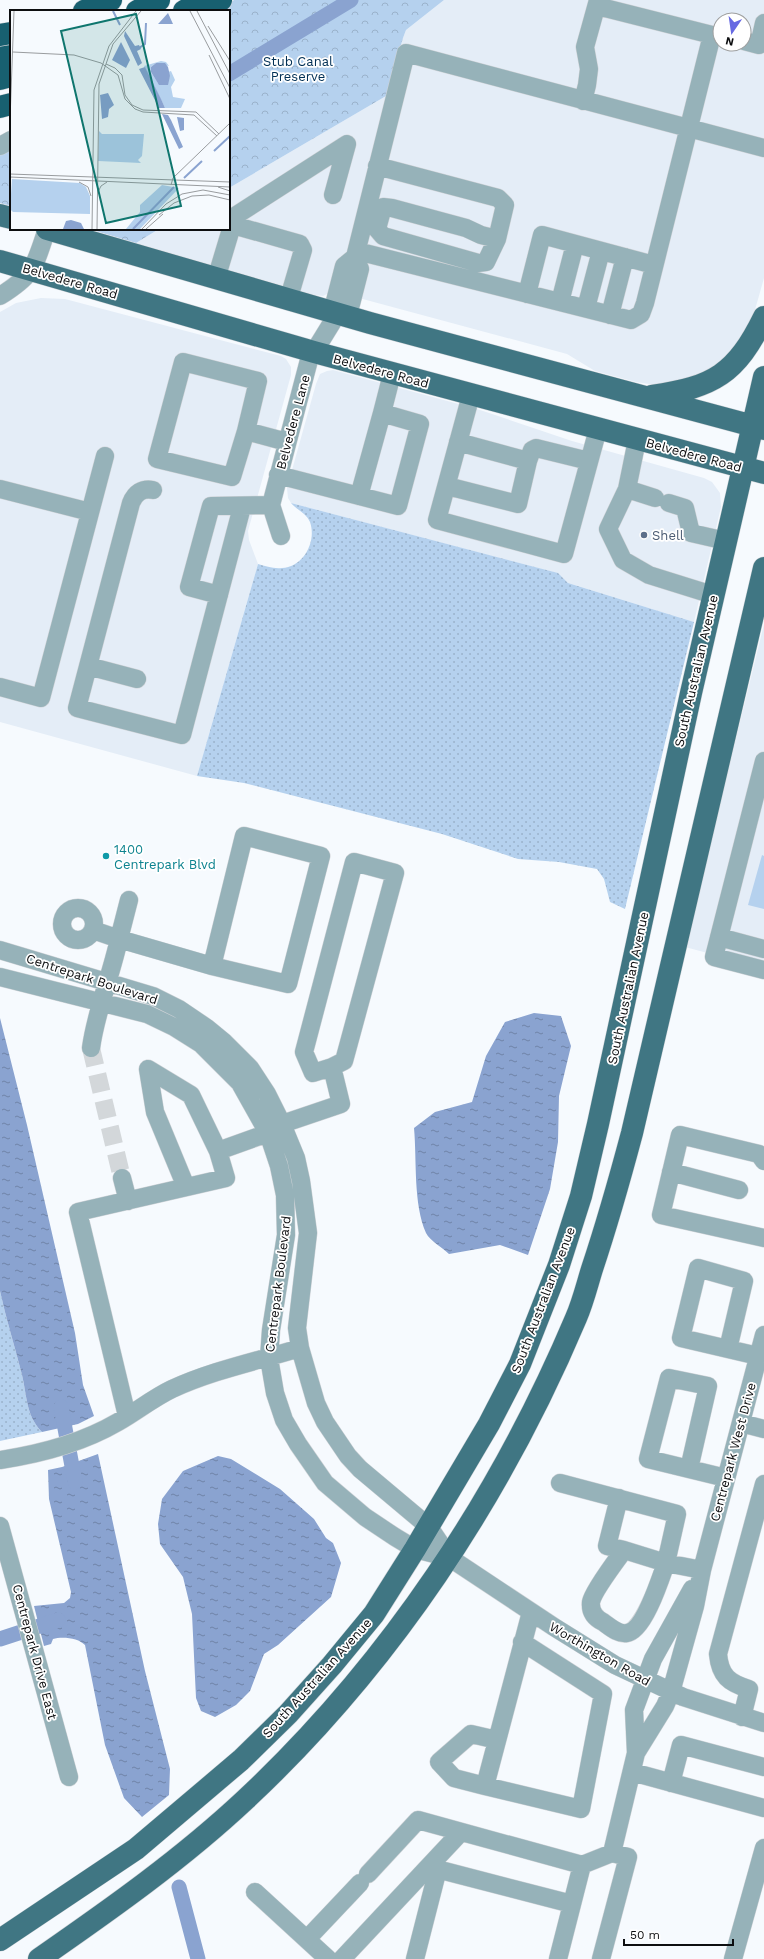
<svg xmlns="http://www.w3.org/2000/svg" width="764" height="1959" viewBox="0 0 764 1959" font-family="'Work Sans',sans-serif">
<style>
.built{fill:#e4edf7;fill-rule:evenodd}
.grass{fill:url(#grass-dots)}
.park{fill:url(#park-crowns)}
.pitch{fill:#b5d1ee}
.water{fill:url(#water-ripples)}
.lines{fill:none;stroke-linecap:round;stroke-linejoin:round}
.canal{stroke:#8aa3d0;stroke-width:15}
.minor-tunnel{stroke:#d3d7da;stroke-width:18;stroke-dasharray:18 9;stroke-linecap:butt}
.minor-casing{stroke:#d1d4d8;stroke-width:19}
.major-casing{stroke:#d1d4d8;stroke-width:23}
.highway-casing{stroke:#d1d4d8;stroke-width:23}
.minor{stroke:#96b2b9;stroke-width:18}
.major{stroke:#407683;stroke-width:22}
.highway{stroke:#186070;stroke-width:22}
.service-dot{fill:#5c6f8a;stroke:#fff;stroke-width:1.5}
.culture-dot{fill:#0f9aa8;stroke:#fff;stroke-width:1.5}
.labels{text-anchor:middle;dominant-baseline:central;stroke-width:3.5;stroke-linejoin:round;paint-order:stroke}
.park-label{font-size:13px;fill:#012f54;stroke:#fff}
.street-label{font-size:13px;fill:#0d0e10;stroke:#fff}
.service-label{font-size:13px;fill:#4e5e75;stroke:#fff;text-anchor:start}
.culture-label{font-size:13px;fill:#0d838f;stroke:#fff;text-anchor:start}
.inset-river{fill:none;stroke:#8aa3d0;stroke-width:2}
.inset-road{fill:none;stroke:#999c9f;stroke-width:1}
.view{fill:#0f766e;fill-opacity:0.15;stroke:#0f766e;stroke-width:2}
.inset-edge{fill:none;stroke:#0d0e10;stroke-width:2}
</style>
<defs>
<pattern id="grass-dots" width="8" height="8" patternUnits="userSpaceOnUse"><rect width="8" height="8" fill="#b5d1ee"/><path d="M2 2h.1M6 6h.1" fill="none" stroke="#9ab2cb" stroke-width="1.8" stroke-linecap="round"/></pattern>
<pattern id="park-crowns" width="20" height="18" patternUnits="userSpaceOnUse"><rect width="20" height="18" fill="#b5d1ee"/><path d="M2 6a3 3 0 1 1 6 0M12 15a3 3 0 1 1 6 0" fill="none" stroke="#9ab2cb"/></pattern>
<pattern id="water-ripples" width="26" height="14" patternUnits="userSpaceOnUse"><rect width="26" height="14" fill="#8aa3d0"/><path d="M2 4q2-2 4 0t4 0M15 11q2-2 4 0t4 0" fill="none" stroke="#6f83a7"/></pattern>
</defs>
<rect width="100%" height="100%" fill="#f6fafe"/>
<path class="built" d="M444,0H764V278L749,331L711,372L662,386L636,382L595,371L567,354L333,291L323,296L315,295L136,243L159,229H229V188L386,96L403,38L406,30ZM720,20H744V44H720Z
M41,298L65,299L281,356L286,359L291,367V375L248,531L249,540L258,564L197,776L0,722V312L16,303Z
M333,370L477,409L572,441L704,478L712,482L720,493L721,507L694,622L568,583L557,573L291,503L288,498L287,488L316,384L320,374L327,371Z
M764,624V968L685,947Z"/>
<path class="grass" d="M291,503L558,573L568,583L694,622L625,909L610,902L604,879L597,869L559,862L518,859L442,834L244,783L197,776L258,564C266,566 273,569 282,568C303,567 317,542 310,522C306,513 297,510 291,503Z
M0,1291C6,1319 15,1347 22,1375C27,1396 26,1416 42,1432L0,1441Z"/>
<path class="park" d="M234,0H444L406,30L403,38L386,96L229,188V11H218Z
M11,149V206L0,203V155Z
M89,229H159L136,243Z"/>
<path class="pitch" d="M762,855L764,856V909L748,905Z"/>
<path class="water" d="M534,1013L561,1016L571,1046L559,1096L558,1142L550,1189L528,1255L500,1245L449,1254C443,1248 430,1241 426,1233C413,1203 417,1161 414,1128L435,1112L472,1102L486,1056L505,1022Z
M0,1018L27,1125L75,1333L83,1385L94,1416L78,1424L42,1432C26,1416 27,1396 22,1375C15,1347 6,1319 0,1291Z
M98,1454L145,1671L170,1769L169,1795L142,1817L124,1798L105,1745L85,1645C79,1638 62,1636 53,1639L51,1644L44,1646L34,1606L64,1603L70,1598L71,1592L49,1499L48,1470L62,1467Z
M218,1456L231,1459L280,1489L314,1519L326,1538L333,1543L341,1563L331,1597L278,1645L264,1654L250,1691L236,1705L215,1717L201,1711L196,1698L192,1614L183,1577L160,1544L158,1524L162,1499L183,1471Z"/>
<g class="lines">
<path class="canal" d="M229,74L351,0
M61,1407L75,1482
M0,1639L58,1620
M179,1887L198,1959"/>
<path class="minor-tunnel" d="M91,1048L122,1178"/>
<g class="minor-casing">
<path id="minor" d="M597,6L712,35
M744,41L759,45L764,23
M583,101L587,85L589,69L585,47L598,0
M0,146L11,140
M377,166L498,198L505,205L497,239L486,262L478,263L383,236L377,229L383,207L392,208L466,228L481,235L497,239
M233,225L300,244L303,250L288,301
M357,251L631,320L641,314L645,303L712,35L720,36
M355,257L406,53L764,148
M216,279L235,216L347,144L333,195
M527,294L542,235L654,265
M0,296C35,274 34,267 47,229
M560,302L575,244
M586,308L601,251
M610,315L625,257
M471,395L437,520L564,554L598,429
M382,413L392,374
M246,431L232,477L157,459L183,362L258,381L246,431L287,442
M637,440L627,489L655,498
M528,461L532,450L536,448L589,461
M278,475L398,506L420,424L382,413L359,496
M447,486L518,504L528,461L458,442
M0,489L90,512
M627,489L608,529L623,560L649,575L713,595
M153,490C142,488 135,493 131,503L77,708L182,735L242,507
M669,503L685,508L691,533L726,541
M281,536L271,505L309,360L341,308L351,304L360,269L355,257L344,266L335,301L341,308
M219,595L189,587L211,506L271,505
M88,666L137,679
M0,687L41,698L105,456
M764,761L714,957L764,970
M62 924a16 16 0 1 1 32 0a16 16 0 1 1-32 0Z
M93,930L119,939L129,900
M719,937L764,949
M0,950L153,996L179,1009L207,1028L224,1042L250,1068L267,1094L282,1124L296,1158L301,1181L308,1233L297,1328L300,1348L316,1403L325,1422L348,1456L360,1469L429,1527L450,1558
M0,977L147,1014L174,1027L201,1044L240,1083L268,1133L279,1166L285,1195L286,1235L271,1330L269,1358L275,1393L284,1420L298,1444L325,1483L365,1517L395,1537L415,1549L450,1558L554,1627L615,1665L683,1697L764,1723
M91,1048C96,1011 111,976 119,939L212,966L288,984L321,856L244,836L212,966
M764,1161L759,1154L680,1135L661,1215L764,1238
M671,1172L739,1190
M122,1178L128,1201
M186,1187L155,1112L148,1069L191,1095L218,1151
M728,1349L744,1281L698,1268L681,1338L758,1356
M127,1416L78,1212L226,1178L218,1151L268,1133L282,1124L341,1104L332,1067L344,1061L395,873L354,862L304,1052L313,1073L332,1067
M741,1423L764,1429
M0,1460C40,1454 82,1443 118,1422C136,1412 153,1398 172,1389C213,1370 258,1361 300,1348
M689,1469L708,1386L669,1378L648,1459L726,1478
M560,1483L677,1514L666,1563L624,1550C616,1561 593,1591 591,1602C590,1612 595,1618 603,1622C610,1627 619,1635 627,1633C644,1631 661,1577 666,1563L702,1570
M619,1498L607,1546L624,1550
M0,1526L69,1777
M742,1717L749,1689C729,1683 720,1676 718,1654L764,1484
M497,1740L471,1734L439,1762L454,1778L485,1786L531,1612
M636,1753L634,1710L653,1659L692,1589
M632,1772L764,1808
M671,1783L681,1745L764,1767
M485,1786L581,1809L603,1694L522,1642
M429,1867L572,1904
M368,1874L418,1820L582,1865L612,1853L636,1753L665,1706L671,1692L695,1606L702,1570L764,1335
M255,1892L328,1959
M307,1939L360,1883
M342,1959L461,1832
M415,1959L438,1869
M558,1959L582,1865
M601,1959L628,1857L612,1853
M733,1959L764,1848"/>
</g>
<g class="major-casing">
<path id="major" d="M0,215L11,218
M47,229L370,323L764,429
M0,261L314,352L764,473
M652,396C714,387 736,374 764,317
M0,1940L136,1849L241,1760L288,1714L332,1665L374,1614L415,1549L489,1424L520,1364L559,1265L581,1196L598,1124L691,693L764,377
M39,1959C111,1909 182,1859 246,1799C389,1665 500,1498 576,1318C583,1302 587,1285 592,1269C607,1224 620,1178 632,1133L764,568"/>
</g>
<g class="highway-casing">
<path id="highway" d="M84,11L111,0
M137,11L159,0
M184,11L203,0
M204,11L221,0
M0,35L11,33
M0,58L11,56
M0,79L11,76
M0,107L11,104"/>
</g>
<use href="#minor" class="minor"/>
<use href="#major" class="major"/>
<use href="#highway" class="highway"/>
</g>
<circle class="service-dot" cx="644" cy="535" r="4"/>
<circle class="culture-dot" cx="106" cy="856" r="4"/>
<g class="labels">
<g class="park-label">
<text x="298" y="61">Stub Canal<tspan x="298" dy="15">Preserve</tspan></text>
</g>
<g class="street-label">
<text transform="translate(70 281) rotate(16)">Belvedere Road</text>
<text transform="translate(381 371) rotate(15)">Belvedere Road</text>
<text transform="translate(293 422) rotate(-75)">Belvedere Lane</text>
<text transform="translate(694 455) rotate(15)">Belvedere Road</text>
<text transform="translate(696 671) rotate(-77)">South Australian Avenue</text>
<text transform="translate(92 979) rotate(18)">Centrepark Boulevard</text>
<text transform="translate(628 988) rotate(-78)">South Australian Avenue</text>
<text transform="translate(278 1284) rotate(-83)">Centrepark Boulevard</text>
<text transform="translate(543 1300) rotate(-69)">South Australian Avenue</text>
<text transform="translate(733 1452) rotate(-75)">Centrepark West Drive</text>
<text transform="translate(35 1652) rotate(75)">Centrepark Drive East</text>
<text transform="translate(600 1654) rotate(30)">Worthington Road</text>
<text transform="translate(317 1678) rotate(-48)">South Australian Avenue</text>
</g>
<g class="service-label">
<text x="652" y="535">Shell</text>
</g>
<g class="culture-label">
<text x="114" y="849">1400<tspan x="114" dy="15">Centrepark Blvd</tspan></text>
</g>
</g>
<g transform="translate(10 10)">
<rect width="220" height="220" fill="#f6fafe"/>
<path d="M151,51L156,52L159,56L146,53L141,57V62L148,73L160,67L158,62L161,61L165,70L161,77L163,87L175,89L171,98H155L134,56ZM89,121L92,124H134L132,146L128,150L131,153L88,151ZM2,169L70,173L76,177L80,186V204L3,202L0,199Z" fill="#b5d1ee"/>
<path d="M152,175L169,178L130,219H116L130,202V195Z" fill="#b5d1ee"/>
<path d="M158,3L163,14H148L149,13ZM115,21L125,36L129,35L131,39L127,41L132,53L128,56L114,26ZM111,32L120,50L116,58L102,50ZM146,53H155L158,57L160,66L158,75H149L141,62V57ZM135,57L151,89L155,98H149L129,59ZM98,83L104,95L99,99L98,107L92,109L90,85ZM152,104L158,105L161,110L173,137L169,139ZM167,107L174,108V120L170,121ZM61,210L71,213L74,219H53L56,211Z" fill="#8aa3d0"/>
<path class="inset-river" d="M103,1L110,15M129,38L135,34L136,13M204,141L220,126M174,168L192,151M123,219L164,177"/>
<path class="inset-road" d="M180,1L220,78M187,1L220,64M198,16L220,51M3,42L64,45L91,53L108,65L115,89L125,99L133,102L184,105L207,126M199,45L220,89M96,54L105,58L112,65L115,85L122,95L133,100L186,102L209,124M0,110L4,1M0,164L220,172M0,167L220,177M69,172L78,177L81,186M161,175L163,168L220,113M208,177L220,181M88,182L91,176L97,172M149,205L164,193L182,186L199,185L220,190M82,219L84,80L99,36L126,1M87,219L89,74L103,34L131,1M132,219L156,194L172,184L193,180L220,185M136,219L153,204"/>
<path class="view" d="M126,4L171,196L96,213L51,21Z"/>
<rect width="220" height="220" class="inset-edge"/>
</g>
<g transform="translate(732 32) rotate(193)"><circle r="19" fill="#ffffff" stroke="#9e9f9f"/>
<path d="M0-3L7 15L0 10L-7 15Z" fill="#6669e2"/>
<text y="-6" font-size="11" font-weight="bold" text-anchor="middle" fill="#0d0e10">N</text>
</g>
<path d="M624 1939v6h109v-6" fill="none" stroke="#0d0e10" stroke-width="2"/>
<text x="630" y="1939" font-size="12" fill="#0d0e10" stroke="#ffffff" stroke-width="3" paint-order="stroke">50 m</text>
</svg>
